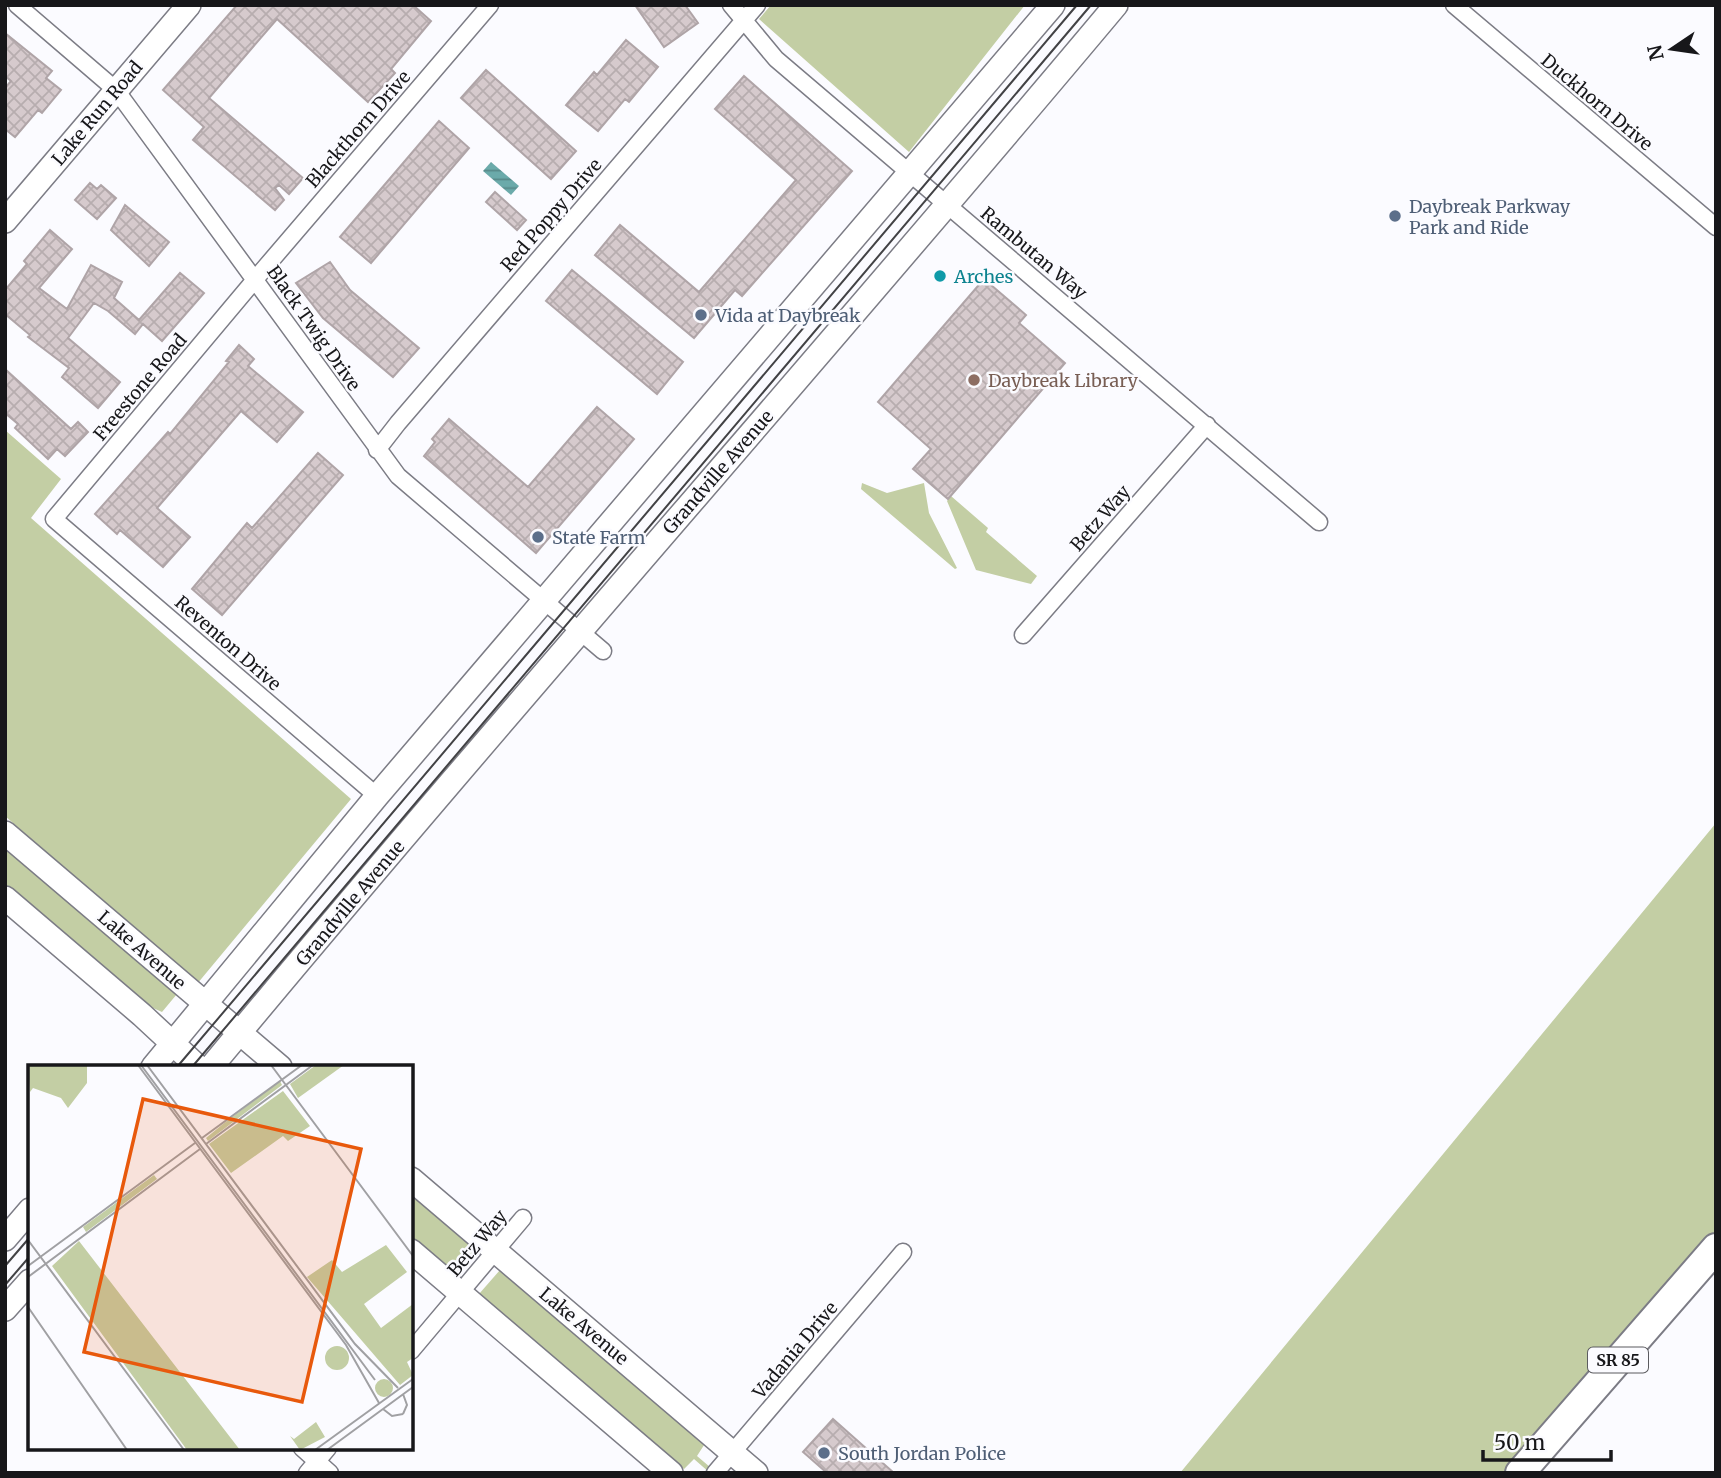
<svg xmlns="http://www.w3.org/2000/svg" width="1721" height="1478" viewBox="0 0 1721 1478" font-family="Merriweather,serif">
<style>
.grass{fill:#c3cea4}
.water{fill:url(#water-rules)}
.building{fill:url(#building-cross-hatch);stroke:#afa4a7;stroke-width:2}
.lines{fill:none;stroke-linecap:round;stroke-linejoin:round}
.street-casing{stroke:#7c7c85;stroke-width:19}
.secondary-casing{stroke:#7c7c85;stroke-width:26}
.highway-casing{stroke:#7c7c85;stroke-width:32}
.street{stroke:#fff;stroke-width:16}
.secondary{stroke:#fff;stroke-width:23}
.highway{stroke:#fff;stroke-width:28}
.tram{stroke:#424245;stroke-width:2}
.service-dot{fill:#5c6f8a;stroke:#fbfbff;stroke-width:2.5}
.culture-dot{fill:#0f9aa8;stroke:#fbfbff;stroke-width:2.5}
.education-dot{fill:#8d6e63;stroke:#fbfbff;stroke-width:2.5}
.labels{text-anchor:middle;dominant-baseline:central;stroke-width:5;stroke-linejoin:round;paint-order:stroke}
.shield{fill:#fbfbff;stroke:#5b5b5f;stroke-width:2}
.shield-label{font-size:16px;font-weight:bold;fill:#17171a}
.street-label{font-size:18px;fill:#17171a;stroke:#fbfbff}
.service-label{font-size:18px;fill:#4e5e75;stroke:#fbfbff;text-anchor:start}
.culture-label{font-size:18px;fill:#0d838f;stroke:#fbfbff;text-anchor:start}
.education-label{font-size:18px;fill:#785e54;stroke:#fbfbff;text-anchor:start}
.inset-road{fill:none;stroke:#a0a0a3;stroke-width:2}
.view{fill:#e8590c;fill-opacity:0.15;stroke:#e8590c;stroke-width:3.5}
.inset-edge{fill:none;stroke:#17171a;stroke-width:3.5}
</style>
<defs>
<pattern id="water-rules" width="6" height="5" patternUnits="userSpaceOnUse" patternTransform="scale(1.75)"><rect width="6" height="5" fill="#6baaaa"/><path d="M0 2.5h6" fill="none" stroke="#57898a"/></pattern>
<pattern id="building-cross-hatch" width="8" height="8" patternUnits="userSpaceOnUse" patternTransform="scale(1.75)"><rect width="8" height="8" fill="#d6cacd"/><path d="M0 0l8 8M0 8l8-8" fill="none" stroke="#b7adaf"/></pattern>
</defs>
<rect width="100%" height="100%" fill="#fbfbff"/>
<path class="grass" d="M771,5H1025L909,152L759,19Z
M5,430L61,479L31,518L351,799L197,984L5,816Z
M862,483L887,493L924,483L929,513L957,568L955,569L861,489Z
M951,496L988,528L986,532L1037,576L1031,584L976,570L947,501Z
M1716,823V1230L1511,1473H1180Z
M5,845L177,994L162,1012L153,1008L99,962L46,927L5,892Z
M411,1190L479,1251L458,1275H454L411,1239Z
M500,1270L706,1442L697,1456L717,1473H710L694,1459L684,1469L490,1306L479,1294Z"/>
<path class="water" d="M491,162L519,186L511,195L483,171Z"/>
<path class="building" d="M237,5H413L431,21L391,69L395,73L368,102L277,19L209,98L303,178L289,194L279,185L275,188L284,200L275,210L193,140L204,127L163,90Z
M635,5H685L698,23L664,47Z
M5,33L52,71L46,78L61,90L42,113L38,110L15,137L5,129V88L11,81L5,76Z
M626,40L658,67L629,102L625,99L598,131L566,105L594,72L597,75Z
M486,70L576,151L551,179L461,98Z
M744,76L852,171L742,296L735,290L694,338L595,255L620,225L699,292L796,180L715,109Z
M439,121L469,148L371,263L340,237Z
M90,183L97,189L101,185L116,198L97,219L75,200Z
M495,192L526,220L517,230L486,202Z
M125,205L169,242L149,266L111,230Z
M50,230L72,249L39,288L67,309L91,265L122,282L114,298L139,320L180,273L204,293L162,341L143,324L135,334L108,311L94,303L68,338L120,382L98,408L62,377L69,368L28,337L30,335L5,314V290L27,264L24,261Z
M330,262L350,290L419,348L393,377L323,318L296,283Z
M572,270L683,362L657,394L546,301Z
M984,279L1026,315L1019,323L1065,363L948,499L913,469L931,449L878,402Z
M239,345L254,359L248,366L303,412L277,442L241,411L157,508L190,537L163,567L120,530L117,534L95,514L168,432L170,434L229,362L226,361Z
M5,369L71,429L78,422L88,432L65,456L57,449L48,459L15,428L18,424L5,413Z
M597,407L634,439L536,553L424,456L435,442L432,439L449,419L528,487Z
M318,453L343,475L222,615L192,589L247,523L252,528Z
M833,1419L894,1473H827L803,1452Z"/>
<g class="lines">
<g class="street-casing">
<path id="street" d="M17,5L116,90L398,476L603,651
M731,5L776,59L1319,522
M1454,5L1716,227
M377,450L398,423L757,5
M1023,635L1207,425
M377,796L54,519L263,270L490,5
M411,1351L523,1218
M302,1448L330,1473
M307,1473L328,1448
M715,1473L903,1252"/>
</g>
<g class="secondary-casing">
<path id="secondary" d="M5,221L189,5
M5,833L280,1067
M5,898L142,1015L198,1067
M153,1067L377,796L1053,5
M211,1067C508,709 817,362 1116,5
M411,1179L756,1473
M5,1239L30,1210
M411,1251L671,1473
M5,1309L30,1281"/>
</g>
<g class="highway-casing">
<path id="highway" d="M1520,1473L1716,1248"/>
</g>
<use href="#street" class="street"/>
<use href="#secondary" class="secondary"/>
<use href="#highway" class="highway"/>
<path class="tram" d="M177,1067L1077,5
M192,1067L1091,5
M5,1266L30,1237
M5,1285L30,1256"/>
</g>
<g class="service-dot">
<circle cx="1395" cy="216" r="7"/>
<circle cx="701" cy="315" r="7"/>
<circle cx="538" cy="537" r="7"/>
<circle cx="824" cy="1453" r="7"/>
</g>
<circle class="culture-dot" cx="940" cy="276" r="7"/>
<circle class="education-dot" cx="974" cy="380" r="7"/>
<g class="labels">
<rect class="shield" x="1588" y="1347.5" width="60" height="25" rx="5"/>
<g class="shield-label">
<text x="1618" y="1360">SR 85</text>
</g>
<g class="street-label">
<text transform="translate(1597 102) rotate(40)">Duckhorn Drive</text>
<text transform="translate(97 113) rotate(-50)">Lake Run Road</text>
<text transform="translate(358 129) rotate(-49)">Blackthorn Drive</text>
<text transform="translate(551 215) rotate(-49)">Red Poppy Drive</text>
<text transform="translate(1034 253) rotate(40)">Rambutan Way</text>
<text transform="translate(314 328) rotate(55)">Black Twig Drive</text>
<text transform="translate(140 387) rotate(-50)">Freestone Road</text>
<text transform="translate(718 472) rotate(-49)">Grandville Avenue</text>
<text transform="translate(1100 518) rotate(-49)">Betz Way</text>
<text transform="translate(228 643) rotate(41)">Reventon Drive</text>
<text transform="translate(350 903) rotate(-50)">Grandville Avenue</text>
<text transform="translate(142 950) rotate(41)">Lake Avenue</text>
<text transform="translate(477 1243) rotate(-50)">Betz Way</text>
<text transform="translate(584 1326) rotate(40)">Lake Avenue</text>
<text transform="translate(795 1350) rotate(-50)">Vadania Drive</text>
</g>
<g class="service-label">
<text x="1409" y="206">Daybreak Parkway<tspan x="1409" dy="21">Park and Ride</tspan></text>
<text x="715" y="315">Vida at Daybreak</text>
<text x="552" y="537">State Farm</text>
<text x="838" y="1453">South Jordan Police</text>
</g>
<g class="culture-label">
<text x="954" y="276">Arches</text>
</g>
<g class="education-label">
<text x="988" y="380">Daybreak Library</text>
</g>
</g>
<g transform="translate(28 1065)">
<rect width="385" height="385" fill="#fbfbff"/>
<path d="M0,0H59V18L40,43L33,33L5,23L2,27ZM252,16L254,20L180,76L178,73L195,59ZM255,26L282,61L260,76L255,71L203,108L181,79ZM126,110L129,114L58,167L55,162ZM51,176L212,385H159L24,201ZM358,180L379,207L336,239L353,263L385,239V293L379,297L385,310L372,320L279,212L304,195L314,207ZM297 293a12 12 0 1 1 24 0a12 12 0 1 1-24 0ZM347 323a9 9 0 1 1 18 0a9 9 0 1 1-18 0ZM288,357L297,372L272,385L262,371L266,374Z" fill="#c3cea4"/>
<path d="M288,0H316L270,33L262,19Z" fill="#c3cea4"/>
<path class="inset-road" d="M110,0L318,280L351,338M113,0L347,315M119,0L327,279L370,323M243,0L385,191M174,73L274,0M178,79L285,0M0,175L156,385M0,201L167,78M0,212L172,84M0,242L99,385M355,344L364,351L375,349M375,349L379,340L375,329M287,385L385,314M299,385L385,322"/>
<path class="view" d="M115,34L333,84L274,337L56,287Z"/>
<rect width="385" height="385" class="inset-edge"/>
</g>
<rect width="1721" height="1478" fill="none" stroke="#17171a" stroke-width="14"/>
<g transform="translate(1672 49) rotate(257)" stroke="#fbfbff" stroke-width="5" paint-order="stroke">
<path d="M0-5L12 26L0 18L-12 26Z" fill="#17171a"/>
<text y="-10" font-size="19" font-weight="bold" text-anchor="middle" fill="#17171a">N</text>
</g>
<path d="M1483 1450v10h128v-10" fill="none" stroke="#17171a" stroke-width="3.5"/>
<text x="1494" y="1450" font-size="21" fill="#17171a" stroke="#fbfbff" stroke-width="5" paint-order="stroke">50 m</text>
</svg>
